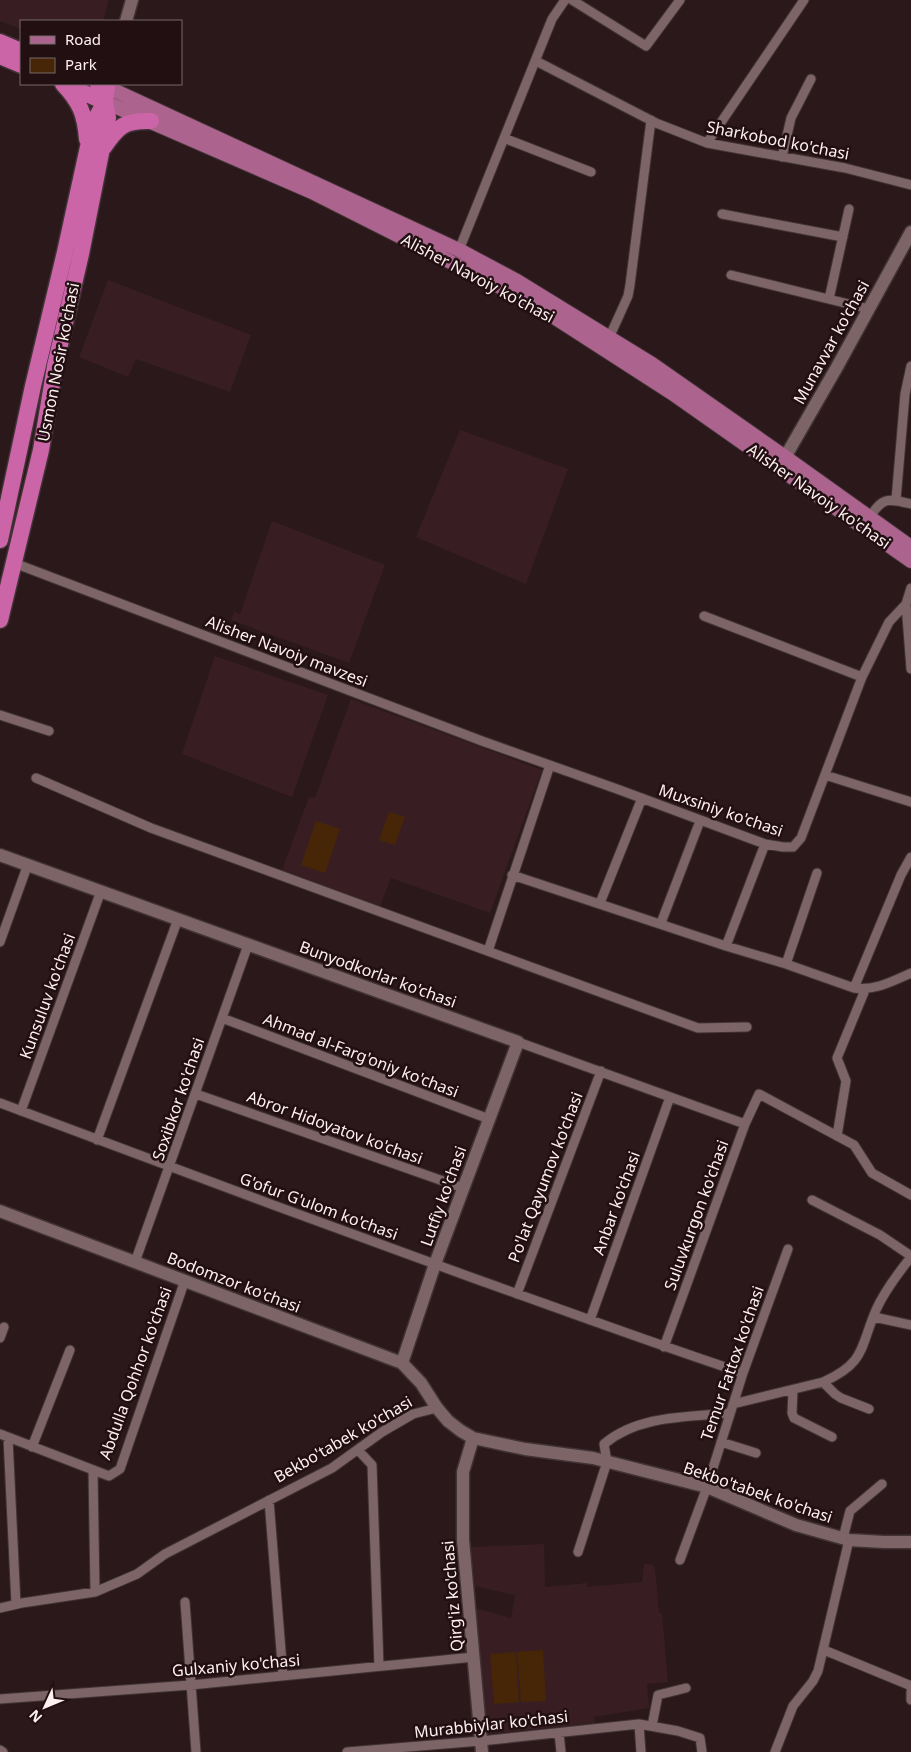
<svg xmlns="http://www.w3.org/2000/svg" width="911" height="1752" viewBox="0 0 911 1752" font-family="'Noto Sans',sans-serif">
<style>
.built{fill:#381e23}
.green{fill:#462607}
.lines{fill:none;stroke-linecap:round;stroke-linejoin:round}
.street-casing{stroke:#413335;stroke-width:11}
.secondary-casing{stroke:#413335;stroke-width:15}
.primary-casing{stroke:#413335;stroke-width:16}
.highway-casing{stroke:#413335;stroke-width:19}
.street{stroke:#7c6467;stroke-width:9}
.secondary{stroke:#7c6467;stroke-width:12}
.primary{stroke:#ac648e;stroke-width:14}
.highway{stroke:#cc64a8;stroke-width:16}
.labels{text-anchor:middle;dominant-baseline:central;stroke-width:5;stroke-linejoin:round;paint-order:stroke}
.street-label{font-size:16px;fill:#fef0f1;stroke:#210f12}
</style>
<rect width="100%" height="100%" fill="#2b181b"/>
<path class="built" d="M0,0H109L103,21H21V29L0,21Z
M108,280L251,335L230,392L136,359L128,377L79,357Z
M460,430L568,469L526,584L416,537Z
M272,521L385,565L349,663L231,620L234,612L240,614Z
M215,656L328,695L292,797L182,754Z
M351,699L542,770L490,913L391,878L380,906L282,870L309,797L315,798Z
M544,1544L545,1587L587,1583V1587L642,1582L644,1564H651L655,1568L659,1613H662L668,1682L647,1684L649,1708L594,1717L595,1723L488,1734L476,1608L511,1618L515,1595L475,1586L471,1547Z"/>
<path class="green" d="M389,812L405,817L395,845L379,840Z
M316,821L340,829L325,873L301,865Z
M543,1650L546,1701L521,1702L517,1652Z
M516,1652L519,1702L494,1704L490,1654Z"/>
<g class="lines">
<g class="street-casing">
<path id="street" d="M572,0L646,46L680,0
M536,61L656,123L707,143L845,168L911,185
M504,138L591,172
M707,143L804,0
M782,157L791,118L811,79
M722,214L843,237
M459,250L552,19L565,0
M731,275L869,309
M829,299L849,209
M609,338L628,296L630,285L651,120
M896,500L905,394L911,366
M869,518C883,497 887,498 911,504
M14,563L482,741L617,789L765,844L783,847H793L801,838L862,677L889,622L906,604
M911,588L906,604L911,669
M704,616L862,677
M0,715L49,731
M825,775L911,802
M36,778L151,828L698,1028L747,1027
M512,875L726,946L786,964L854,988C875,991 893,981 911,973
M600,903L642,798
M661,923L700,821
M0,942L28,864
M726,946L765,844
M488,951L550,765
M786,964L817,873
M854,988L901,875L911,857
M222,1018L489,1119
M518,1042L745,1124
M196,1094L463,1188
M0,1103C157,1162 315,1221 473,1278C563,1310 652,1343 743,1373
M21,1111L101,891
M837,1136L846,1081L837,1058L865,990
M97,1140L178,919
M812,1200L880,1235L911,1256
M135,1262L248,945
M517,1294L601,1071
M874,1317L911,1325
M590,1320L670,1097
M0,1338L4,1327
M664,1347L745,1124L759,1094L854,1145L872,1173L911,1195
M823,1382L835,1394L841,1398L869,1409
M793,1390L792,1413L794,1418L832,1437
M733,1404L823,1382C866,1363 860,1347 876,1310C884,1292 899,1272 911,1257
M0,1434L109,1476L120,1469L185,1280
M8,1438L16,1604
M721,1442L756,1453
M32,1447L70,1350
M358,1450L372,1465L379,1666
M93,1470L95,1592
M269,1500L283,1676
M843,1538L850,1511L882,1484
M578,1552L607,1462L604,1444C638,1415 688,1417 730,1413
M680,1560L707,1487L743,1373L788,1249
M185,1602L196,1752
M0,1608L22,1603L95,1592L137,1574L165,1554L332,1468L382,1432L413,1414L437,1408
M824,1650L909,1685L911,1688
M911,1692V1700
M0,1699L191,1685L474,1657
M639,1724L641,1752
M652,1726L658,1695L686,1688
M559,1733L561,1752
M0,1750L3,1752
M347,1752L481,1741L639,1724L678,1731L700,1738L702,1752
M775,1752L793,1706L813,1681L818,1671L849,1540"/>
</g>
<g class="secondary-casing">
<path id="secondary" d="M126,21L132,0
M780,466L837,367L911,232
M0,855L518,1042L435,1264L402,1363
M0,1211L402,1363L421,1383L437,1408L448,1421L461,1431L473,1438L525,1449L593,1458L707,1487L796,1525L849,1540L884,1542H911
M473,1438L463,1472V1540L482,1752"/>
</g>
<g class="primary-casing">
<path id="primary" d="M107,87L459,250L517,281L652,364L785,457L911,547
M105,102L312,192L534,304L672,393L911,561"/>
</g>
<g class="highway-casing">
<path id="highway" d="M0,42L21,51
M0,56L21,65
M63,84C80,102 85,114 87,139
M66,85L105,102
M104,147C118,126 125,120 151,121
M0,540L33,386L65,252L88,147L96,118L105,102
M0,620L41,450L55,366L81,254L108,118L105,102L107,87L98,84"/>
</g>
<use href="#street" class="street"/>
<use href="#secondary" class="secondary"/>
<use href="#primary" class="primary"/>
<use href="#highway" class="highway"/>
</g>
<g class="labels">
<g class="street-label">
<text transform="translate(778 140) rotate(11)">Sharkobod ko'chasi</text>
<text transform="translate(478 278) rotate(28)">Alisher Navoiy ko'chasi</text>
<text transform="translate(831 342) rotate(-61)">Munavvar ko'chasi</text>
<text transform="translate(58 362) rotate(-79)">Usmon Nosir ko'chasi</text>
<text transform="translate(819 496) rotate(35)">Alisher Navoiy ko'chasi</text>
<text transform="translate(287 651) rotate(21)">Alisher Navoiy mavzesi</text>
<text transform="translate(721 810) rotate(19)">Muxsiniy ko'chasi</text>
<text transform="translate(378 974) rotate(20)">Bunyodkorlar ko'chasi</text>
<text transform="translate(47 996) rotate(-70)">Kunsuluv ko'chasi</text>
<text transform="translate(361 1055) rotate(21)">Ahmad al-Farg'oniy ko'chasi</text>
<text transform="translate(178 1099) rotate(-71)">Soxibkor ko'chasi</text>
<text transform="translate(335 1127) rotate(20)">Abror Hidoyatov ko'chasi</text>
<text transform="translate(545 1177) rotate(-69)">Po'lat Qayumov ko'chasi</text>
<text transform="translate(443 1196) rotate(-70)">Lutfiy ko'chasi</text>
<text transform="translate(616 1203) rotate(-70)">Anbar ko'chasi</text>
<text transform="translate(319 1206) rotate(20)">G'ofur G'ulom ko'chasi</text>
<text transform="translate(696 1215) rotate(-70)">Suluvkurgon ko'chasi</text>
<text transform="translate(234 1282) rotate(21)">Bodomzor ko'chasi</text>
<text transform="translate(732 1363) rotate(-71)">Temur Fattox ko'chasi</text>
<text transform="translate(135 1373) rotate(-70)">Abdulla Qohhor ko'chasi</text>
<text transform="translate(343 1439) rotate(-30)">Bekbo'tabek ko'chasi</text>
<text transform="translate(758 1492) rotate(19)">Bekbo'tabek ko'chasi</text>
<text transform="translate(452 1596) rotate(-95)">Qirg'iz ko'chasi</text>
<text transform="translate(236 1665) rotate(-5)">Gulxaniy ko'chasi</text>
<text transform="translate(491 1724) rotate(-6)">Murabbiylar ko'chasi</text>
</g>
</g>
<rect x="20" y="20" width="162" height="65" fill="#210f12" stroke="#79696b"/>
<rect x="30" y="36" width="25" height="8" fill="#ac648e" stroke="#79696b"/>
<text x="65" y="45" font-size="15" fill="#fef0f1">Road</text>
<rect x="30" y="58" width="25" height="15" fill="#462607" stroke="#79696b"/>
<text x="65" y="70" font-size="15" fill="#fef0f1">Park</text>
<g transform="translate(45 1707) rotate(226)" stroke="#210f12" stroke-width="4" paint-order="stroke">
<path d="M0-4L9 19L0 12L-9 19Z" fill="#fef0f1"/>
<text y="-8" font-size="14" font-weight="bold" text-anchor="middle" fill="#fef0f1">N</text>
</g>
</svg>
